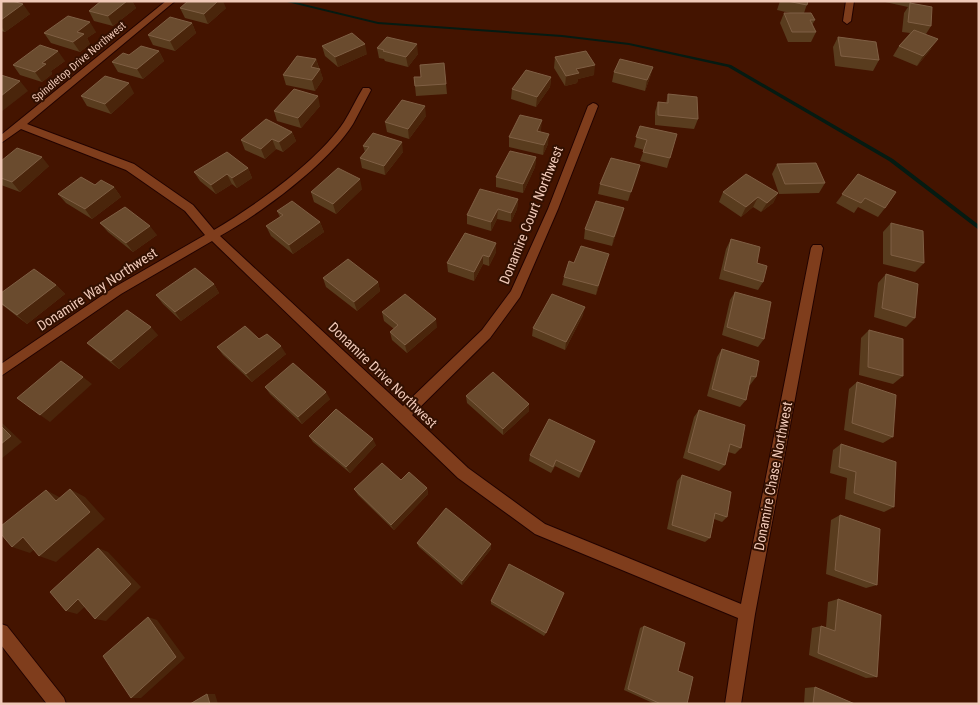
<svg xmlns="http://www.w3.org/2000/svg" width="980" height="705" viewBox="0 0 980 705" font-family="'Roboto Condensed',sans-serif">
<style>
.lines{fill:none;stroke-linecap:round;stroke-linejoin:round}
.stream{fill:#051b12;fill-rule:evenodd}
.minor-casing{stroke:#220300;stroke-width:2}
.minor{fill:#7f3d1c;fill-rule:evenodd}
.wall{fill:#593c1e}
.shaded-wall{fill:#4a250b}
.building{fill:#6a4b2e;stroke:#7f5f44}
.labels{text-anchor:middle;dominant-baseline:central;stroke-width:4;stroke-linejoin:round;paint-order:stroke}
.far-street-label{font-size:11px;fill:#f0c9b8;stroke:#321001}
.street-label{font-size:14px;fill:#f0c9b8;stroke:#321001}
</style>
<rect width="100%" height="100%" fill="#441400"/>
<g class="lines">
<path class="stream" d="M283,1H291L378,22L562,35L629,43L731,65L893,159L979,225V230L889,161L728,67L629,45L562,37L378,24Z"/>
<g class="minor-casing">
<path id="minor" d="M166,1H175L27,124L134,164L193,205L214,230C255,206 318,161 344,122C351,111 356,99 363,88H369L371,90C365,101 359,113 353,124C328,164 261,213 220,236L403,406L482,330L511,291L548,209L588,106L593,103L596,104L598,106L558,209L520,297L490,338L412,415L468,468L545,524L741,604L811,248L813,245H821L823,248L755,614L741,704H725L738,618L535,534L458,478L212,241L121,294L1,376V364L113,288L205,235L185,211L126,170L21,129L1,143V135Z
M846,1H854L851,21L847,24L843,21Z
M1,624L7,626L64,698L66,704H47L1,645Z"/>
</g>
<use href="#minor" class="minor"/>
</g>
<path class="wall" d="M1,1L30,14L5,32L1,31Z
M101,1H132L136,8L113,26L94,21L89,11Z
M780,1H808L804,13L815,20L812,25L816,32L811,42H788L780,23L784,13H790L777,10Z
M885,1H912L911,3L931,26L926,34L931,49L917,66L893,56L899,46L910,33L902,32L904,13L908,7L885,2Z
M180,8H226L208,24L185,18Z
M192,23L196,33L175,51L153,45L148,35Z
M96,32L87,38L90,44L80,52L51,43L44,33Z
M838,37L879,60L873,71L835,66L833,47Z
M322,46L367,54L338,67L325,56Z
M377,48L418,54L408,67L385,61L384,59L379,58Z
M159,51L164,61L143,79L118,72L112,62Z
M555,57L594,75L578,79L577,83L565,86L554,68Z
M316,59L323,79L315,91L286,85L283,75Z
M65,61L51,71L52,74L42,82L20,75L13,65Z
M653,67L650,77L645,91L612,82L614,72Z
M414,77L446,84L447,94L416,96Z
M551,77L550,87L536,107L511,99L512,89Z
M134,93L111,114L87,106L81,96Z
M668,94L698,119L694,129L655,125V112L658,102L666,103Z
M320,106L301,128L277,121L274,111Z
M426,116L409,139L387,132L385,122Z
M640,126L670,158L667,168L640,161L644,150L634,147Z
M541,130L540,132L548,144L543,155L509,147V137Z
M292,132L296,141L283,152L276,149L265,159L245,150L241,140Z
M363,146L403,152L385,175L362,168L360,158L365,152Z
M536,157L535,167L523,193L496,187V177Z
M1,161L49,166L20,192L1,185Z
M777,164L825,183L819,193L779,194L772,174Z
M640,165L628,201L598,194L600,184Z
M248,168L252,178L237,188L232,184L216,194L200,181L194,172Z
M858,174L885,208L878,217L858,207L854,213L836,203Z
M114,187L121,197L92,219L66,203L58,194Z
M362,189L336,214L314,202L311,192Z
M723,192L778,193L773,203L761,212L753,207L741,217L719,202Z
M518,199L517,209L511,222L497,219L491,231L467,224V215Z
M624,208L612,246L584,239L585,229Z
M277,211L320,222L324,232L293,254L271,236L266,226L280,217Z
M100,223L157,235L133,252L108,232Z
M891,223L924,263L915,272L883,264V232Z
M731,239L757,263L763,282L758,290L719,279L726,249Z
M496,252L489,266L483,264L474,281L448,272L447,263Z
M574,263H606L596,295L562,285L564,277Z
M886,274L915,318L906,327L874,317L878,283Z
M323,278L378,282L380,291L357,311L326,287Z
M214,284L219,293L181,321L163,304L156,295Z
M56,285L65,294L27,324L1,304V293Z
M735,292L764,339L758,347L722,335L730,300Z
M382,312L437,327L407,353L392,340L390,332L394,329L384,321Z
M583,315L565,350L532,336L533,328Z
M869,330L903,376L893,384L859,375L861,338Z
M158,335L119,369L96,351L87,343Z
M259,339L286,354L252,382L223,355L217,347Z
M722,349L756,377L750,385H749L746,400L740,407L707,396L717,357Z
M857,382L893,437L883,443L844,430L849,389Z
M265,387L330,399L302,424L270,394Z
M466,396L529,404V411L503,435L467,403Z
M699,410L741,448L735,454L728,452L725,465L719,471L683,458L694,417Z
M309,436L376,445L350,473L313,442Z
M841,444L894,507L884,512L845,499L847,478L830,473L833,450Z
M593,447L579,478L555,466L551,473L529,461L530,455Z
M682,475L727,517L722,522L714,519L710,538L705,542L667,529L677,481Z
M401,480L427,488L428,494L394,530L358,495L354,489Z
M840,515L877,585L866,588L826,574L831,520Z
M417,543L491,544V549L462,585L419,547Z
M838,599L877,677L866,678L809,655L812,628L821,626L826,627L828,602Z
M491,601L546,633L544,636L491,604Z
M644,626L678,671L687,704H655L624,690L640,628Z
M815,687L855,704H804L805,688Z"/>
<path class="shaded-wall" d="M127,1H132L136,8L113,26L108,16Z
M218,1H223L226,8L208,24L204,14Z
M23,4L30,14L5,32L1,26V20Z
M90,22L96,32L87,38L90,44L80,52L73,42L77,32Z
M192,23L196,33L175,51L170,41Z
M938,39L931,49L917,66L923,56Z
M365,44L367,54L338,67L335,57Z
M417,44L418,54L408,67L406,57Z
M58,51L65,61L51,71L52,74L42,82L35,72L42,63Z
M159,51L164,61L143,79L137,69Z
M316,59L319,69L311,67Z
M595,65L594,75L578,79L577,83L565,86L566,76L576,69Z
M653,67L650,77L645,91L647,80Z
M320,69L323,79L315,91L312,80Z
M551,77L550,87L536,107L537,97Z
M20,81L28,91L1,112V96Z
M129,83L134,93L111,114L105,104Z
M318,96L320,106L301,128L298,118Z
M425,106L426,116L409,139L408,129Z
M542,120L541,130L536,141L537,131Z
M292,132L296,141L283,152L279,142Z
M549,134L548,144L543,155L544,145Z
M272,139L276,149L265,159L261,149Z
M402,142L403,152L385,175L384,166Z
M42,157L49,166L20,192L12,182Z
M536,157L535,167L523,193V184Z
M640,165L638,175L628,201Z
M248,168L252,178L237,188L232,178Z
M227,174L232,184L216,194L211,185Z
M360,179L362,189L336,214L333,204Z
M114,187L121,197L92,219L85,209Z
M778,193L773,203L761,212L767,203Z
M758,197L753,207L741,217L746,207Z
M518,199L517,209L511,222V213Z
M624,208L622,217L612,246L614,237Z
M498,209L497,219L491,231V222Z
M320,222L324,232L293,254L289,245Z
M150,226L157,235L133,252L126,243Z
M496,243V252L489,266V257Z
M609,254L606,263L596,295L598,286Z
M483,255V264L474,281V272Z
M378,282L380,291L357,311L354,302Z
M214,284L219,293L181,321L175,312Z
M56,285L65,294L27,324L17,315Z
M585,307L583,315L565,350L566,342Z
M436,319L437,327L407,353L405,345Z
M151,327L158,335L119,369L111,361Z
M281,346L286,354L252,382L246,374Z
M83,377L92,384L50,422L40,415Z
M326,392L330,399L302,424L298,417Z
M529,404V411L503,435V429Z
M1,422L22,442L1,459Z
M373,439L376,445L350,473L346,467Z
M427,488L428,494L394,530L391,525Z
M70,489L85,497L105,519L56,562L39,556Z
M46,490L61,498L56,501Z
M23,537L41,544L30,553L12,547Z
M491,544V549L462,585V581Z
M98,548L108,552L141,587L106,621L95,619Z
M78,599L90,602L77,614L66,611Z
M148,617L157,620L185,658L141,698H131Z
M207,694H215L218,704H210Z"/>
<path class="building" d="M1,1H12L23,4L1,20Z
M101,1H127L108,16L89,11Z
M188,1H218L204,14L180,8Z
M787,1H808L807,5Z
M910,3L932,7L931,26L908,22Z
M784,13H811L815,20H810L816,32H792Z
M68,16L90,22L77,32L84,34L73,42L44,33Z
M170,17L192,23L170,41L148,35Z
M914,30L938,39L923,56L899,46Z
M352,33L365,44L335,57L322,46Z
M387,37L417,44L406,57L383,51L384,50L377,48Z
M838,37L876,42L879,60L841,56Z
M40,45L58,51L42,63L46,64L35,72L13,65Z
M141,46L159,51L137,69L112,62L123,53L129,55Z
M586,51L595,65L576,69L579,73L566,76L555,57Z
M297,56L316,59L311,67L320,69L312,80L283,75Z
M620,59L653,67L647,80L614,72Z
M444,63L446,84L415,86L414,77H421L420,65Z
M526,70L551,77L537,97L512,89Z
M1,75L20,81L1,96Z
M105,76L129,83L105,104L81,96Z
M294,89L318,96L298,118L274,111Z
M668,94L697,97L698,119L658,115V102L668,103Z
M402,100L425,106L408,129L385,122Z
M520,115L542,120L537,131L549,134L544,145L509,137Z
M266,119L292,132L279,142L272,139L261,149L241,140Z
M640,126L677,134L670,158L643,152L647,140L636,137Z
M373,133L402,142L384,166L360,158L369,147L363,146Z
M17,148L42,157L12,182L1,178V161Z
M510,151L536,157L523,184L496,177Z
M227,152L248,168L232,178L227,174L211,185L194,172Z
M611,158L640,165L631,192L600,184Z
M816,163L825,183L785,184L777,164Z
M338,168L360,179L333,204L311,192Z
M746,174L778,193L767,203L758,197L746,207L723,192Z
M858,174L896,192L885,208L865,198L861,203L842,194Z
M81,177L95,185L101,180L114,187L85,209L58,194Z
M480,189L518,199L511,213L498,209L491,222L467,215Z
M292,201L320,222L289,245L266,226L283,215L277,211Z
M596,201L624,208L614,237L585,229Z
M125,207L150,226L126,243L100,223Z
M891,223L923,231L924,263L891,255Z
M465,233L496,243L489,257L483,255L474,272L447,263Z
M731,239L760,247L757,263L767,266L763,282L724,270Z
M581,246L609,254L598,286L564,277L569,261L574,263Z
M348,259L378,282L354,302L323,278Z
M195,268L214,284L175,312L156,295Z
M34,269L56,285L17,315L1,303V293Z
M886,274L918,284L915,318L882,308Z
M735,292L771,302L764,339L727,327Z
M405,294L436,319L405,345L390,332L398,325L382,312Z
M552,294L585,307L566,342L533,328Z
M127,310L151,327L111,361L87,343Z
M245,326L259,339L267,334L281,346L246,374L217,347Z
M869,330L903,339V376L868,367Z
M722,349L759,361L756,377L751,376L746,400L712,389Z
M61,361L83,377L40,415L17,398Z
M293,363L326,392L298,417L265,387Z
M493,372L529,404L503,429L466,396Z
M857,382L896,395L893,437L852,423Z
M336,409L373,439L346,467L309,436Z
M699,410L745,425L741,448L730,444L725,465L688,452Z
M549,419L595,441L581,472L556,460L553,467L530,455Z
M1,426L11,436L1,444Z
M841,444L896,462L894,507L854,493L856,472L839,467Z
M382,463L401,480L409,472L427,488L391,525L354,489Z
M682,475L731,492L727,517L715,513L710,538L672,525Z
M70,489L90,512L39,556L23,537L12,547L1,534V526L46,490L56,501Z
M446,508L491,544L462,581L417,543Z
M840,515L880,529L877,585L835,570Z
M98,548L131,584L95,619L78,599L66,611L50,592Z
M509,564L564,593L546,633L491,601Z
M838,599L881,615L877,677L818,653L821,626L835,631Z
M148,617L176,657L131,698L103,656Z
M644,626L685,643L678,671L693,677L687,704H661L628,689Z
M815,687L855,704H813Z
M207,694L210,704H190Z"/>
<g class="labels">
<g class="far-street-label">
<text transform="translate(79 62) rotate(-40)">Spindletop Drive Northwest</text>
</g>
<g class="street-label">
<text transform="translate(531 215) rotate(-68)">Donamire Court Northwest</text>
<text transform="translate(97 289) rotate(-33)">Donamire Way Northwest</text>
<text transform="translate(383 375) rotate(44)">Donamire Drive Northwest</text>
<text transform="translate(773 476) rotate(-79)">Donamire Chase Northwest</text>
</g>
</g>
<rect width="980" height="705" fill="none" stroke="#f0c9b8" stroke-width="5"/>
</svg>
